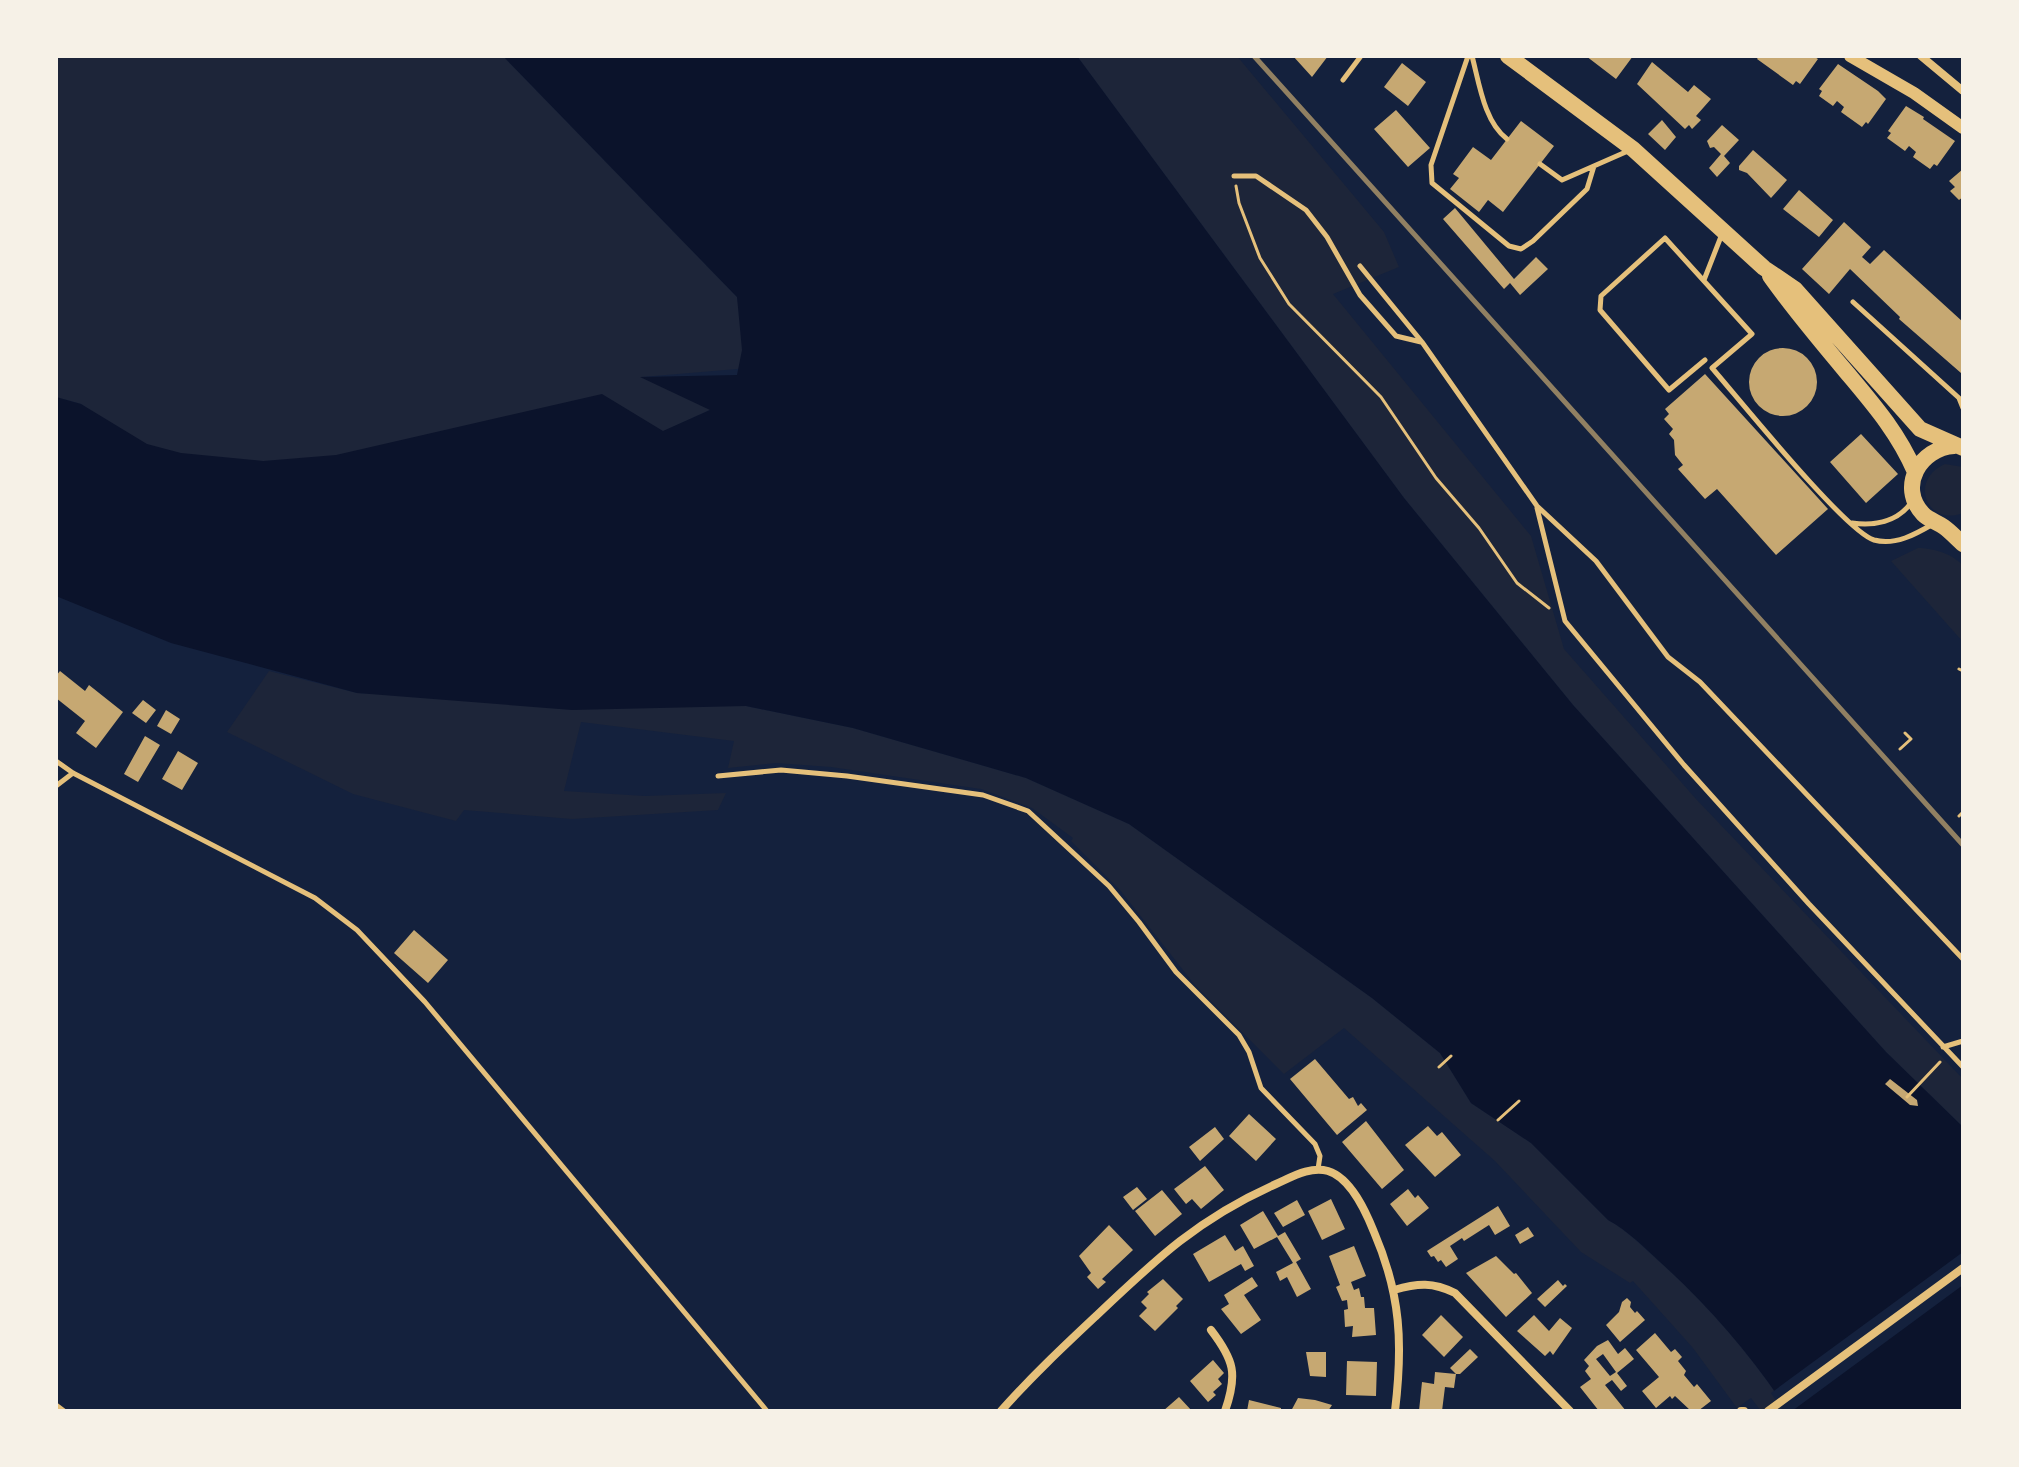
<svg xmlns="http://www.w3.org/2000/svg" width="2019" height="1467" viewBox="0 0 2019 1467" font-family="'Fira Sans Condensed',sans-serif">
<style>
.green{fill:#1d2539}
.water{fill:#0b132b}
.pier{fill:#14213d}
.building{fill:#c6a872;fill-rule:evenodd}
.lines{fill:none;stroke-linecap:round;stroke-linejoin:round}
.path{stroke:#e5c07b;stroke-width:3}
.service{stroke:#e5c07b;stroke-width:5}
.minor{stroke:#e5c07b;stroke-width:8}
.tertiary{stroke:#e5c07b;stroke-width:12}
.primary{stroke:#e5c07b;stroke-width:16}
.rail{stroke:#918062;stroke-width:5}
</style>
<rect width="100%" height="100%" fill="#14213d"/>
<path class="green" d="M56,56H503L737,297L749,368L642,377L712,409L662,432L300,474L162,465L81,404L56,397Z
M1077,56H1237L1384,232L1399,267L1333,294L1531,536L1564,649L1696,799L1963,1079V1127L1886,1052L1573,705L1404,498Z
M1945,464L1963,467V513C1927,527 1908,480 1945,464Z
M1918,548C1933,548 1954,554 1963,566V642L1891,561Z
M269,671L357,693L693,706H746L853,728L1026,778L1129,824L1372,998L1440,1053L1471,1103L1531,1143L1608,1220C1628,1231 1643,1247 1660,1262C1709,1306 1752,1356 1788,1411H1761L1751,1398L1737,1408L1693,1348L1633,1281L1630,1283L1581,1252L1495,1161L1344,1028L1284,1074L1194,984L1120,890L1071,841L1073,838L1032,808L981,789L831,767L776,763L728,768L734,741L581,722L564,791L645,796L726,793L718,810L572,819L464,810L456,821L353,794L227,732Z"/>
<path class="water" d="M503,56H1077L1404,498L1573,705L1886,1052L1963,1127V1411H1788C1752,1356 1709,1306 1660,1262C1644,1247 1628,1231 1608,1220L1531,1143L1471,1103L1440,1053L1372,998L1129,824L1026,778L853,728L746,706L572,710L357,693L171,643L56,596V397L81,404L147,444L181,453L263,461L336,455L602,394L663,431L710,410L640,377L737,375L742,350L737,297Z"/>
<path class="pier" d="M1963,1252V1285L1792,1411H1783L1771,1393Z"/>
<path class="building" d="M1293,56H1328L1312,77Z
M1586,56H1633L1616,79Z
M1759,56H1813L1818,59L1800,84L1796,81L1793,85L1757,59Z
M1652,62L1688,92L1694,85L1711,99L1696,116L1701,120L1692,129L1689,125L1685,129L1637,84Z
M1402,63L1426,82L1408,106L1384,87Z
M1838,64L1878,91L1886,99L1868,124L1866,122L1862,127L1841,112L1844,107L1837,101L1833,106L1819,96L1822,91L1819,89Z
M1906,106L1924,117L1923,119L1955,141L1937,166L1934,164L1930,169L1913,157L1916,152L1909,146L1905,151L1887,138L1891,133L1888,131Z
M1396,110L1430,148L1408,167L1374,129Z
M1662,120L1676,137L1665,150L1648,134Z
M1521,121L1554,146L1503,212L1488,200L1479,212L1450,189L1459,178L1453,174L1473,147L1491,160Z
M1722,125L1739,140L1724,156L1730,163L1717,177L1709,168L1721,154L1714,147L1710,148L1707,141Z
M1753,150L1787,180L1771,198L1747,173L1739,170V166Z
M1963,169V197L1959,200L1950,191L1955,187L1949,181Z
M1799,190L1833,220L1819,237L1783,209Z
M1455,208L1514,279L1536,257L1548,269L1520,295L1510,283L1504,289L1443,219Z
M1844,222L1871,247L1862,257L1870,264L1884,250L1963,322L1961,373L1899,319L1900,317L1850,269L1829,294L1802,269Z
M1749 382a34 34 0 1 1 68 0a34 34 0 1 1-68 0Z
M1705,374L1828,509L1776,555L1717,489L1705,499L1678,469L1683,465L1675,455L1674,440L1669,434L1673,429L1664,419L1669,414L1665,409Z
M1861,434L1898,474L1866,503L1830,462Z
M60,671L85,691L89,685L123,712L96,748L76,733L85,721L56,698V676Z
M143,700L156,710L146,723L132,713Z
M166,710L180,719L171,734L157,726Z
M145,736L160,745L138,782L124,774Z
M178,751L198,763L182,790L162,779Z
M414,930L448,960L428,983L394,953Z
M1315,1059L1349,1099L1353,1097L1358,1106L1361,1103L1367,1110L1337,1135L1290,1079Z
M1890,1079L1917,1100L1918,1106L1910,1105L1885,1084Z
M1249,1114L1276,1139L1256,1161L1229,1136Z
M1366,1121L1404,1170L1382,1189L1342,1142Z
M1428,1126L1437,1136L1442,1132L1461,1155L1435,1177L1405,1145Z
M1215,1127L1224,1139L1200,1161L1189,1147Z
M1205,1166L1224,1190L1201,1209L1192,1199L1186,1204L1174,1189Z
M1137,1187L1147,1199L1133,1210L1123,1197Z
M1408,1189L1415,1198L1418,1195L1429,1208L1407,1226L1390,1204Z
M1162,1190L1182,1214L1155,1236L1135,1211Z
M1331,1199L1345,1229L1322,1240L1308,1211Z
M1297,1200L1305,1215L1283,1227L1274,1213Z
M1498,1206L1510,1226L1495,1235L1489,1225L1464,1241L1462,1238L1450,1246L1458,1259L1446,1267L1441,1260L1438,1262L1434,1256L1431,1257L1427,1251L1430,1249Z
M1263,1211L1278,1236L1285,1232L1301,1259L1296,1262L1311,1289L1297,1297L1287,1277L1280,1281L1276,1272L1293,1263L1277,1237L1254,1249L1240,1225Z
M1109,1225L1133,1250L1102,1279L1106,1282L1098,1289L1087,1277L1091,1273L1079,1256Z
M1528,1227L1534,1236L1520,1244L1515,1235Z
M1225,1235L1235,1251L1243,1246L1254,1266L1245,1271L1241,1264L1209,1282L1193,1254Z
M1354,1246L1366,1276L1351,1282L1354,1290L1359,1288L1361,1297H1364L1365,1308H1374L1376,1335L1352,1337L1353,1326L1345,1327L1344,1310L1348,1309L1347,1300L1342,1301L1336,1287L1340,1285L1329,1256Z
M1496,1256L1514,1274L1516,1273L1532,1293L1506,1317L1466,1273Z
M1252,1277L1258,1286L1244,1295L1261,1320L1241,1334L1221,1309L1229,1304L1224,1295Z
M1163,1279L1183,1299L1176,1306L1178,1308L1155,1331L1139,1316L1147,1308L1141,1302L1149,1294L1147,1292Z
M1558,1280L1563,1286L1565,1284L1567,1286L1545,1307L1537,1299Z
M1627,1298L1631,1302L1630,1307L1635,1313L1637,1311L1645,1320L1620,1342L1606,1325L1619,1312L1622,1302Z
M1441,1315L1463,1337L1444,1357L1422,1335Z
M1534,1315L1549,1331L1560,1318L1572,1328L1553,1355L1550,1351L1545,1356L1517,1331Z
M1655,1333L1671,1352L1675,1349L1682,1357L1678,1361L1686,1371L1684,1375L1694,1387L1697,1384L1711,1401L1698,1411H1691L1675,1396L1672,1399L1670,1396L1656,1408L1642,1391L1659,1377L1636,1350Z
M1608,1340L1618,1354L1625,1348L1634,1359L1617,1373L1627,1386L1621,1391L1612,1380L1605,1385L1626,1411H1599L1580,1387L1591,1379L1585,1371L1589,1366L1584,1360L1597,1346ZM1603,1354L1616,1372L1610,1376L1596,1359Z
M1470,1349L1478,1357L1460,1374H1456L1450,1368Z
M1306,1352H1326V1377L1310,1376Z
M1213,1360L1224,1373L1218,1379L1222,1384L1213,1392L1216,1395L1208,1402L1190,1381Z
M1347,1361L1377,1362L1376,1396L1346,1395Z
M1435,1372L1456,1374L1454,1388L1445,1387L1442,1411H1419L1422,1382L1434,1384Z
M1179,1397L1192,1411H1163Z
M1298,1398L1315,1400L1332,1405L1328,1411H1291Z
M1249,1400L1281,1408V1411H1247Z"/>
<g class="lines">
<path class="path" d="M1236,186L1239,203L1260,258L1289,304L1381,397L1436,478L1479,528L1517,583L1549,608
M1959,669L1963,671
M1900,749L1911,739L1905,733
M1959,816L1963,812
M1439,1067L1451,1056
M1907,1097L1940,1062
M1498,1120L1519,1101"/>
<path class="service" d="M1468,56L1431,165L1432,183L1509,246L1521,249L1533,241L1587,189L1594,166
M1472,56C1479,82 1484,122 1507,139
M1343,80L1361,56
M1540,164L1562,180L1628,151
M1234,176H1256L1306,210L1327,237L1360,295L1396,336L1421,342
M1360,266L1422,342L1537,506L1596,561L1668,657L1700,682L1963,959
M1704,280L1722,234
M1853,302L1959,398L1963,408
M1705,360L1669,390L1600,310L1601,296L1665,238L1752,334L1712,368C1739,399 1845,531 1874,540C1895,546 1916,534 1933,524
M1537,508L1565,621L1684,765L1809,904L1963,1067
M1852,523C1874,526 1897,522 1911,503
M56,761L73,773L315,898L357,930L425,1002L767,1411
M718,776L781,770L847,776L983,795L1028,811L1109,886L1139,922L1176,972L1239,1035L1249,1052L1261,1088L1315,1144L1320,1156L1318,1169
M56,786L73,773
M1943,1047L1963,1041
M56,1405L64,1411"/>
<path class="minor" d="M1921,56L1963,91
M1394,1290C1418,1283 1433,1282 1455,1293L1570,1411
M1211,1330C1234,1360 1238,1374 1225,1411
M1001,1411C1031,1377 1063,1347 1096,1316C1156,1259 1199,1218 1276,1184C1292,1177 1310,1166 1328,1171C1351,1178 1366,1212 1374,1232C1401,1295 1403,1344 1395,1411
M1741,1411H1744
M1768,1411L1963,1268"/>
<path class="tertiary" d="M1850,56L1914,93L1963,128"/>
<path class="primary" d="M1508,56L1633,149L1764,268L1795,289L1920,429L1963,448
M1770,276C1794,310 1821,342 1848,374C1874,405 1899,434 1915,472
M1954,446C1921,448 1897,486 1923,514C1929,520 1937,522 1944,527C1951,532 1957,539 1963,544"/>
<path class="rail" d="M1254,56L1963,845"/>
</g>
<rect width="2019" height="1467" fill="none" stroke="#f6f1e7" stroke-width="116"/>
</svg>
